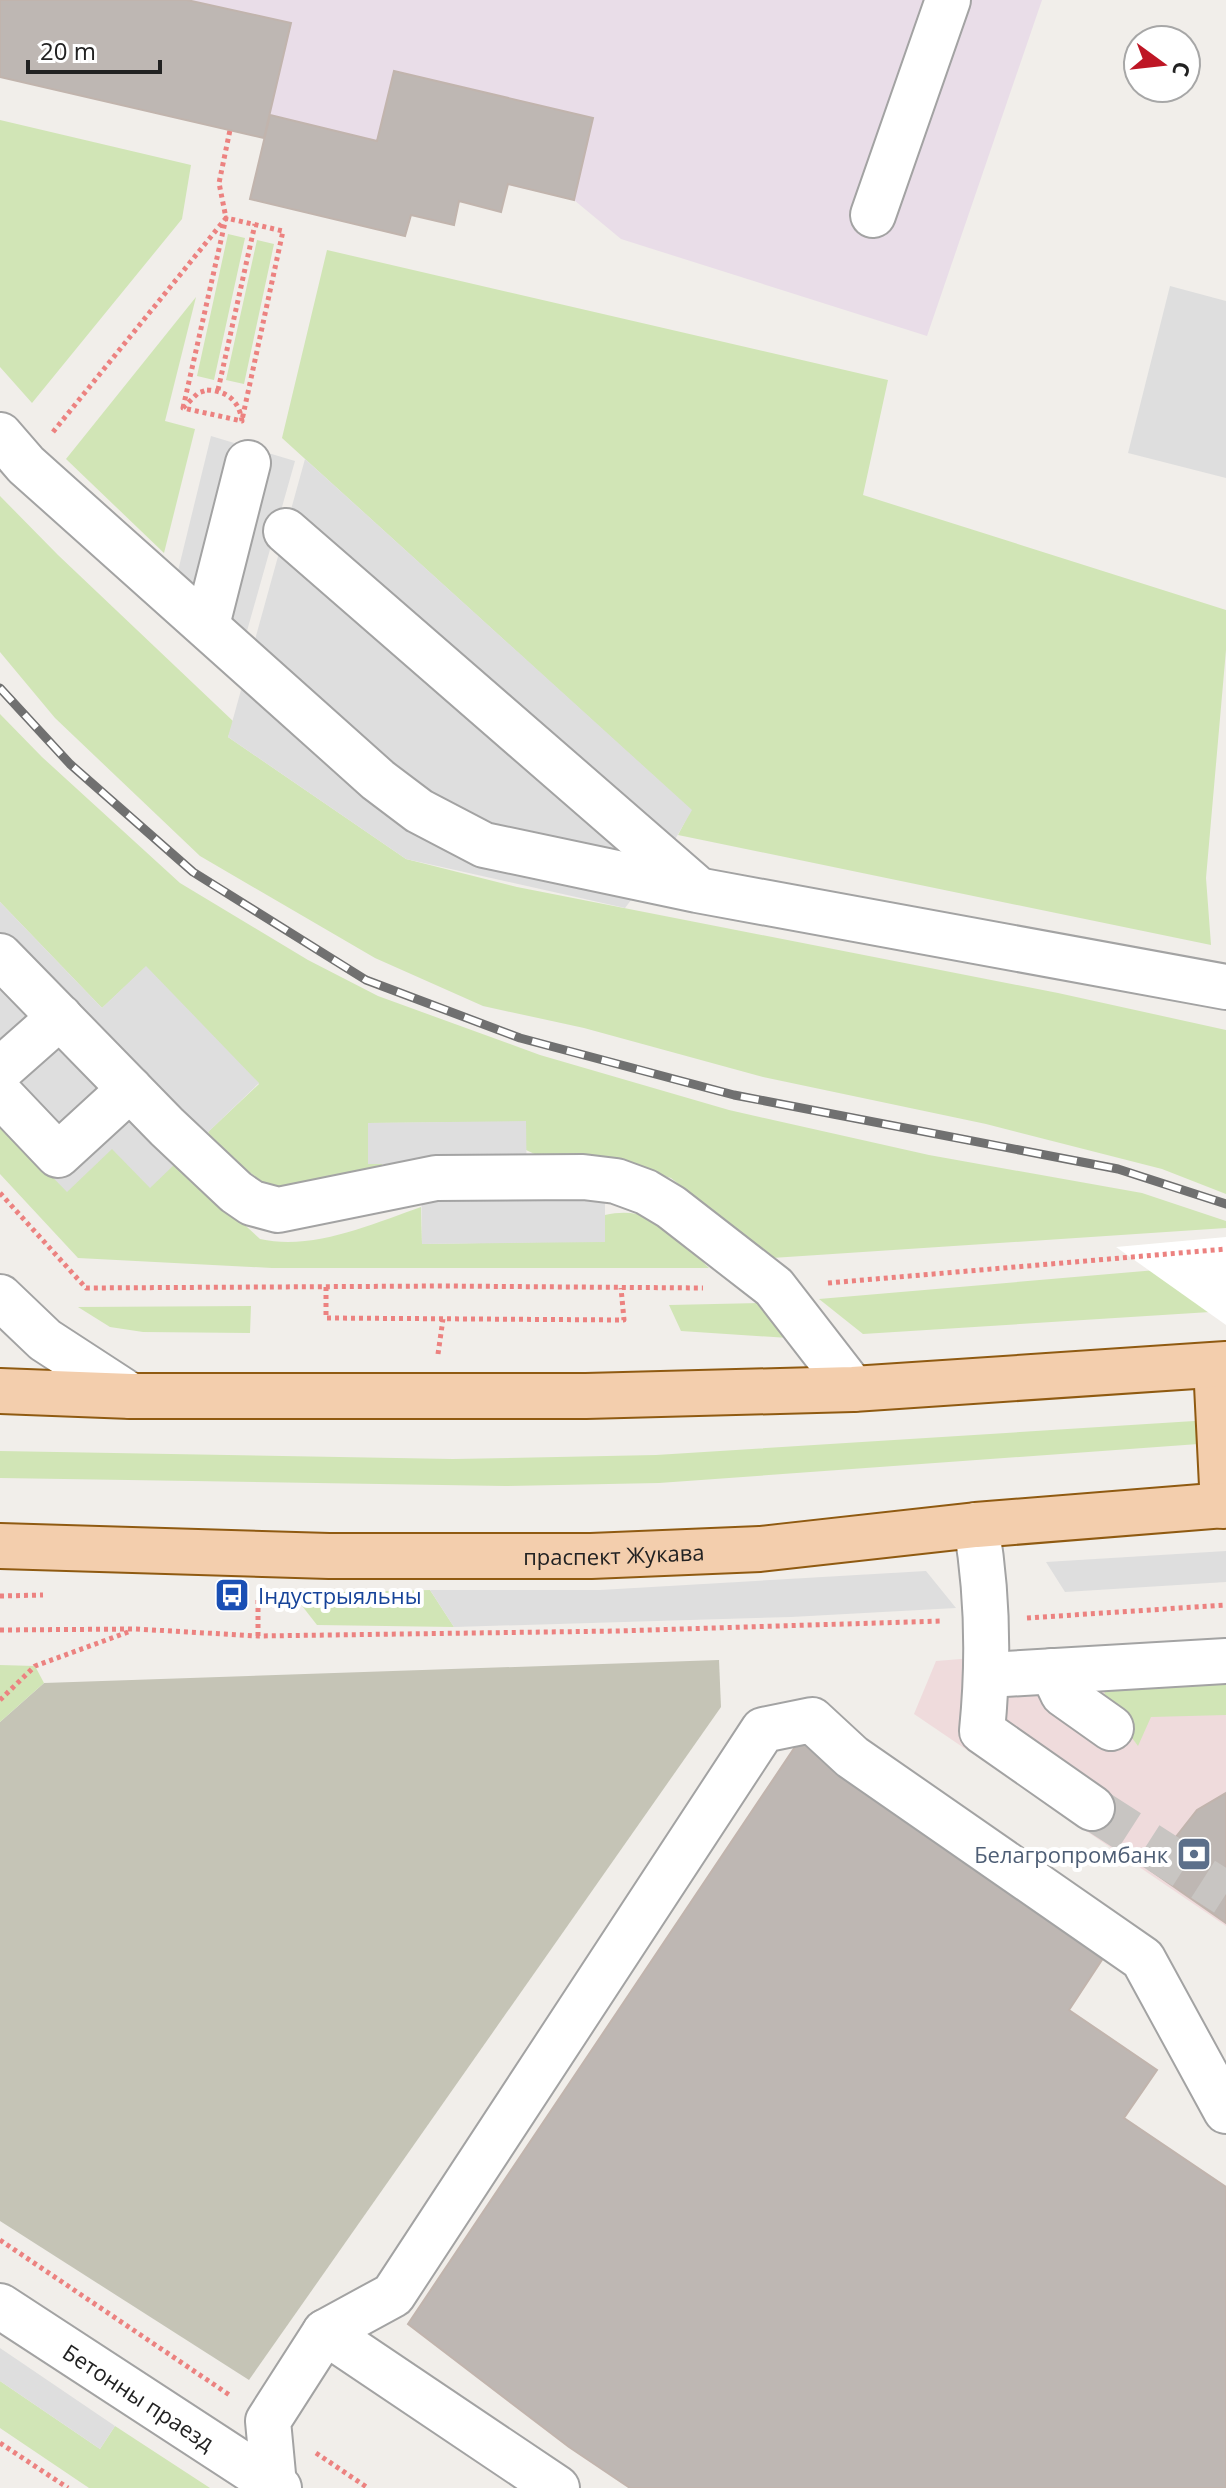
<svg xmlns="http://www.w3.org/2000/svg" width="1226" height="2488" viewBox="0 0 1226 2488" font-family="'Open Sans',sans-serif">
<style>
.commercial{fill:#efdbdc}
.industrial{fill:#e9dde8}
.construction{fill:#c5c4b6}
.grass{fill:#d1e5b6}
.parking{fill:#dedede}
.pier{fill:#fff}
.building{fill:#beb7b3;stroke:#c1b4ad;stroke-width:2}
.lines{fill:none;stroke-linecap:round;stroke-linejoin:round}
.minor-tunnel{stroke:#c8c5c2;stroke-width:44;stroke-dasharray:44 22;stroke-linecap:butt}
.minor-casing{stroke:#a3a3a3;stroke-width:48}
.major-casing{stroke:#8f5a11;stroke-width:48}
.path{stroke:#ec8280;stroke-width:5;stroke-dasharray:4 4;stroke-linecap:butt}
.minor{stroke:#fff;stroke-width:44}
.major{stroke:#f3cead;stroke-width:44}
.rail-casing{stroke:#707070;stroke-width:9}
.rail{stroke:#fff;stroke-width:6;stroke-dasharray:18;stroke-linecap:butt}
.labels{text-anchor:middle;dominant-baseline:central;stroke-width:8;stroke-linejoin:round;paint-order:stroke}
.street-label{font-size:22px;fill:#222;stroke:#fff}
.transit-label{font-size:22px;fill:#164399;stroke:#fff;text-anchor:start}
.service-label{font-size:22px;fill:#4e5e75;stroke:#fff;text-anchor:end}
</style>
<rect width="100%" height="100%" fill="#f1eeea"/>
<path class="commercial" d="M1226,1638V1926L914,1714L936,1661Z"/>
<path class="industrial" d="M0,0H1042L927,336L621,239L574,200L508,185L501,212L459,201L454,225L411,215L405,236L250,199L264,138L0,77Z"/>
<path class="construction" d="M719,1660L721,1707L249,2380L0,2221V1722L44,1683Z"/>
<path class="grass" d="M0,120L191,165L182,219L32,403L0,367Z
M228,234L245,238L214,380L197,376Z
M257,240L274,244L244,384L226,380Z
M327,250L888,380L863,495L1226,610V650L1206,878L1211,945L678,835L691,810L282,438Z
M196,297L165,421L195,429L164,553L66,459Z
M0,496L58,555L234,722L228,737L406,859L517,887L1058,993L1226,1030V1194L1162,1169L986,1124L763,1077L584,1028L483,1006L375,958L200,856L55,718L0,652Z
M0,714L42,757L180,883L308,960L378,996L540,1055L729,1110L929,1155L1142,1193L1226,1221V1228L772,1258L671,1178L634,1167L556,1164L526,1150V1122L368,1123V1164H382L379,1177L288,1201L216,1147L208,1132L259,1084L146,967L102,1008L0,902Z
M0,1123L177,1163L260,1239C313,1251 372,1224 421,1207L422,1244L605,1241V1215C655,1204 676,1237 709,1268H272L78,1258L0,1174Z
M1226,1264V1311L863,1334L819,1299Z
M760,1303L789,1338L681,1331L669,1305Z
M251,1306L250,1333L143,1332L110,1327L78,1307Z
M1226,1419V1442L659,1483L505,1486L0,1478V1451L453,1459L656,1455Z
M430,1590L454,1627L317,1625L292,1593Z
M0,1665L35,1666L44,1683L0,1722Z
M1226,1679V1715L1151,1717L1138,1746L1104,1700L1105,1686Z
M0,2381L100,2449L115,2426L210,2488H89L0,2428Z"/>
<path class="parking" d="M1170,286L1226,301V478L1128,453Z
M211,436L295,461L245,638L177,575Z
M305,459L692,810L669,850L625,908L406,859L228,737Z
M0,902L102,1008L146,966L259,1083L150,1188L112,1149L67,1192L0,1123Z
M526,1121L527,1194L605,1193V1242L422,1244L421,1164H368V1123Z
M1226,1551V1582L1065,1592L1046,1562Z
M926,1571L956,1608L791,1617L454,1627L430,1590H600Z
M0,2348L115,2426L100,2449L0,2381Z"/>
<path class="pier" d="M1226,1237V1325L1116,1247Z"/>
<path class="building" d="M0,0H187L291,23L264,138L0,77Z
M394,71L593,118L574,200L508,184L501,212L459,201L454,225L411,215L405,236L250,199L270,115L377,141Z
M803,1735L1113,1943L1069,2010L1157,2070L1124,2118L1226,2187V2488H630L569,2447L408,2324Z
M1226,1793V1923L1150,1870L1197,1810Z"/>
<g class="lines">
<path class="minor-tunnel" d="M1092,1808L1226,1894"/>
<g class="minor-casing">
<g id="minor">
<path d="M873,215L948,0"/>
<path d="M0,435L26,465L378,780L419,811L484,845L697,890L1226,987"/>
<path d="M286,531L693,885"/>
<path d="M207,625L248,463"/>
<path d="M0,956L167,1127L236,1192L252,1203L278,1210L436,1178L583,1177L616,1181L646,1192L671,1207L774,1287L853,1389"/>
<path d="M0,1070L60,1017"/>
<path d="M0,1094L58,1155L130,1089"/>
<path d="M0,1297L45,1340L131,1396"/>
<path d="M976,1525C988,1595 989,1661 982,1731L1092,1808"/>
<path d="M1052,1671L1063,1694L1111,1728"/>
<path d="M988,1675L1226,1661"/>
<path id="s1" d="M0,2306L279,2488"/>
<path d="M325,2332L557,2488"/>
<path d="M274,2485L268,2421L325,2332L393,2295L763,1730L812,1720L852,1757L1143,1959L1226,2111"/>
</g>
</g>
<g class="major-casing">
<g id="major">
<path d="M1216,1365L1223,1506"/>
<path d="M0,1391L131,1396H586L853,1389L1226,1364"/>
<path id="s2" d="M0,1546L329,1556H591L760,1549L976,1525L1226,1505"/>
</g>
</g>
<path class="path" d="M207,390C228,391 239,401 242,421L183,408L198,393Z
M218,390L255,224
M183,408L226,218L283,231L242,420
M53,432L226,218L219,183L230,130
M0,1193L86,1288L443,1286L703,1288
M828,1283L1226,1249
M326,1287V1318L624,1320L621,1288
M438,1354L443,1319
M0,1596L43,1595
M1027,1618L1226,1605
M0,1630L136,1629L258,1636L617,1631L941,1621
M258,1636V1599
M0,1700L35,1666L131,1631
M0,2240L231,2396
M0,2443L68,2488
M316,2453L368,2488"/>
<use href="#minor" class="minor"/>
<use href="#major" class="major"/>
<g class="rail-casing">
<path id="rail" d="M0,688L70,764L193,872L366,980L520,1038L734,1095L1118,1169L1226,1204"/>
</g>
<use href="#rail" class="rail"/>
</g>
<defs>
<g id="bus-square" transform="scale(1.8)"><rect x="-9" y="-9" width="18" height="18" rx="4" fill="#1a4fb4" stroke="#fff"/><path d="M-5-6H5V4H4V6H2V4H-2V6H-4V4H-5ZM-3.5-4V0h7V-4ZM-3.5 1.2v1.5H-2V1.2ZM2 1.2v1.5H3.5V1.2Z" fill="#fff"/></g>
<g id="bank-square" transform="scale(1.8)"><rect x="-9" y="-9" width="18" height="18" rx="4" fill="#5c6f8a" stroke="#fff"/><path d="M-6-4H6V4H-6ZM0-2.3a2.3 2.3 0 1 0 0 4.6a2.3 2.3 0 1 0 0-4.6Z" fill="#fff"/></g>
</defs>
<g fill-rule="evenodd">
<use href="#bus-square" x="232" y="1595"/>
<use href="#bank-square" x="1194" y="1854"/>
</g>
<g class="labels">
<g class="street-label">
<text stroke="none"><textPath href="#s2" startOffset="614">праспект Жукава</textPath></text>
<text stroke="none"><textPath href="#s1" startOffset="166">Бетонны праезд</textPath></text>
</g>
<g class="transit-label">
<text x="258" y="1595">Індустрыяльны</text>
</g>
<g class="service-label">
<text x="1168" y="1854">Белагропромбанк</text>
</g>
</g>
<g transform="translate(1162 64) rotate(105)"><circle r="38" fill="#ffffff" stroke="#a7a7a7" stroke-width="2"/>
<path d="M0-6L14 30L0 20L-14 30Z" fill="#be1625"/>
<text y="-12" font-size="22" font-weight="bold" text-anchor="middle" fill="#222222">С</text>
</g>
<path d="M28 60v12h132v-12" fill="none" stroke="#222222" stroke-width="4"/>
<text x="40" y="60" font-size="24" fill="#222222" stroke="#ffffff" stroke-width="6" paint-order="stroke">20 m</text>
</svg>
